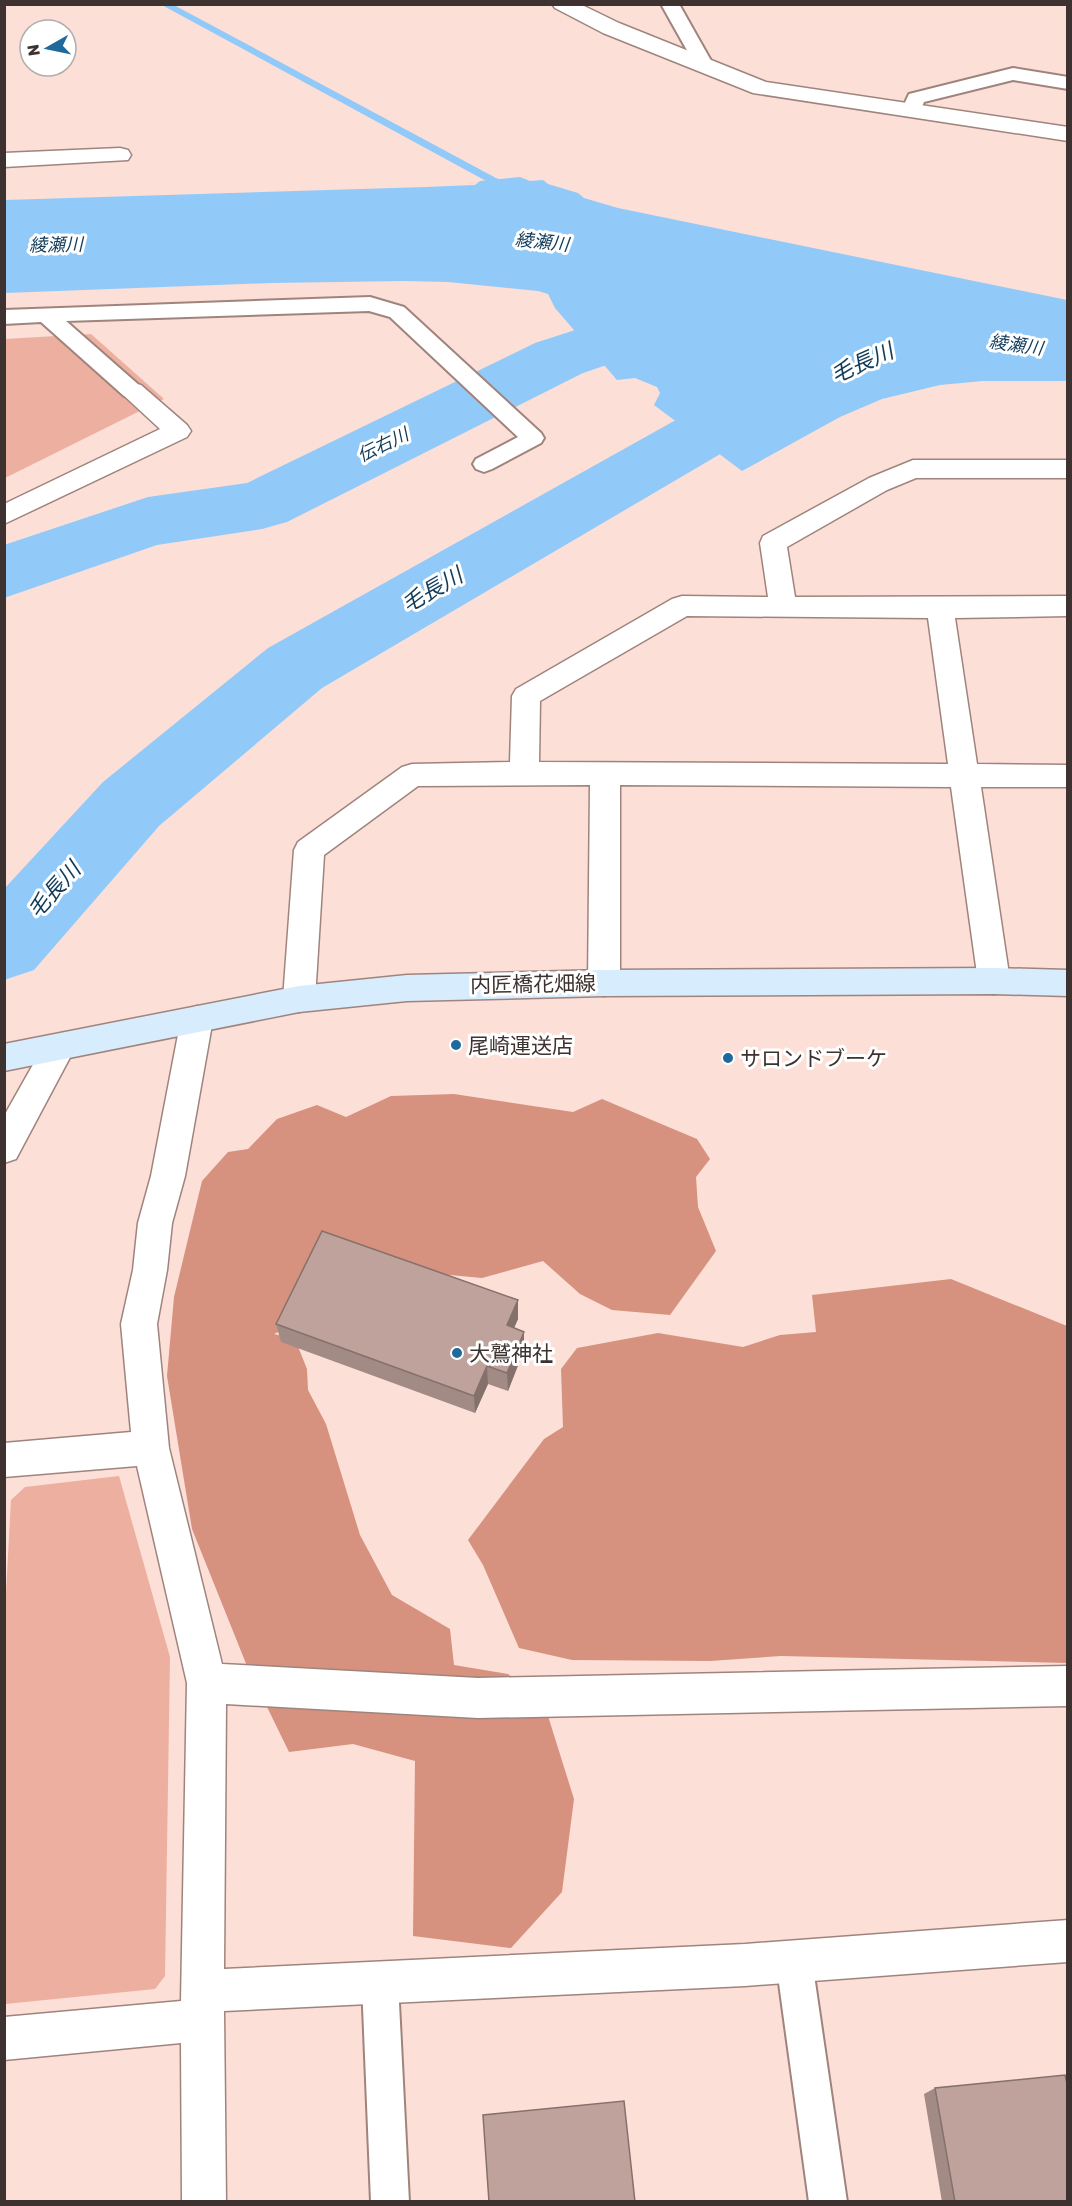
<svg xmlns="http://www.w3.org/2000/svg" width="1072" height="2206" viewBox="0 0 1072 2206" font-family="Rubik,'Noto Sans JP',sans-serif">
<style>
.green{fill:#edaf9f}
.forest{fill:#d7917f}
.water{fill:#91caf9}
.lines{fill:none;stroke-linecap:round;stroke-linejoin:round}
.stream{fill:#91caf9;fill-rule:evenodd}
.river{fill:#91caf9;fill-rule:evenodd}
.lane-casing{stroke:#9f847d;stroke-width:4}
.street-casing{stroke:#9f847d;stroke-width:3}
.secondary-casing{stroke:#9f847d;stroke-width:3}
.lane{fill:#fff;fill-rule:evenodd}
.street{fill:#fff;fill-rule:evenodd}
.secondary{fill:#d7ecfc;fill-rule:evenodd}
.wall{fill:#a38b85}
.shaded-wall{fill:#85716c}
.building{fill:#bea29b;stroke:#85716c;stroke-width:1.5}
.poi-dot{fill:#1f699c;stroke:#fff;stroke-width:2}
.labels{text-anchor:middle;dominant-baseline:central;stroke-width:6;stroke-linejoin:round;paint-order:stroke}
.far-water-label{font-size:18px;font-style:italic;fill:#103b5a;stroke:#fff}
.street-label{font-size:21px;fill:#3d322f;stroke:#fff}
.poi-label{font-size:21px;fill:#3d322f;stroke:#fff;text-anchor:start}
.water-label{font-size:22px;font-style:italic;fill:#103b5a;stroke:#fff}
</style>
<rect width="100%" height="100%" fill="#fcdfd7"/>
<path class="green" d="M91,334L164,399L5,478V339Z
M119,1476L170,1657L165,1976L155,1989L5,2004L4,1630L11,1500L25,1487Z"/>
<path class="forest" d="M454,1094L573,1112L602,1099L697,1139L710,1159L696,1177L698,1207L716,1251L670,1315L612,1310L580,1294L543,1261L482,1278L439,1274L304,1320L274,1334L295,1339L307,1369L308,1390L326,1424L360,1535L392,1595L450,1629L454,1665L508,1674L543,1700L574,1799L562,1892L511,1948L413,1936L415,1761L353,1744L289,1752L247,1666L192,1529L167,1376L174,1297L202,1181L228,1152L248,1149L277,1119L317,1105L346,1117L391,1096Z
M951,1279L1067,1326V1663L781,1656L710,1661L572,1660L519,1648L483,1565L468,1540L544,1439L563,1427L561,1369L577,1348L658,1333L743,1347L780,1335L816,1332L812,1295Z"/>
<path class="water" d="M520,177L530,181L543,180L548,184L578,193L584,198L618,208L1067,300V381H983L940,385L882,399L840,417L742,471L654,405L660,393L657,387L635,378L617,380L555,308L548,294L538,291L448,282L403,281L271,283L5,293V200L426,187L475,185L480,181Z"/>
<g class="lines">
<path class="stream" d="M160,4H172L496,178L515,185L510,188L488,182Z"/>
<path class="river" d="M705,288L728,294L738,309L728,324L583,373L287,522L262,529L157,545L4,598V545L148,497L247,483L535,343Z
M810,364L834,370L844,386L834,402L722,453L322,688L159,826L34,970L4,980V889L103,782L268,648L674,421L786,370Z"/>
<g class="lane-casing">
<path id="lane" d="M661,4H679L714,66L712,70H698Z
M1013,68L1068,77V89L1013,80L924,102L919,113H905L902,109L909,94Z
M370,297L404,307L541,433L544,438L541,443L492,469L484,472L476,469L473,464L476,459L518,437L390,317L369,311L66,321L140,386L143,391L140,396L132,398L124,396L41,322L4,324V310Z
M794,1943L807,1948L812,1961L847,2202H809L776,1961L781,1948Z
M380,1965L393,1970L398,1983L409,2202H371L362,1983L367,1970Z"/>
</g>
<g class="street-casing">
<path id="street" d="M552,4H580L619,23L766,82L1068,127V141L753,93L603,33L555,8Z
M120,148L128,150L131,155L128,160L4,167V153Z
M132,383L141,385L187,425L191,431L187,437L4,524V504L160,429L119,391L123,385Z
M913,460H1068V478H916L887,490L787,547L795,597L1068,596V616L955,618L977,764L1068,765V787H981L1010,981L1005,990L994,994L983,990L978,981L951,787L620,785V983L615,992L604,996L593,992L588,983L590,785L418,786L324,855L315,999L310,1008L299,1012L288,1008L283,999L294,850L298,842L402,767L412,764L510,762L512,696L516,689L672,599L682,596L768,597L760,543L763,536L869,478ZM687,616L928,618L948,764L539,762L540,701Z
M197,1006L208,1010L213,1019L185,1176L172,1223L167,1270L157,1324L169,1448L222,1664L478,1678L1068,1666V1706L478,1718L226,1704L224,1969L745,1944L1068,1920V1962L745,1986L224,2011L226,2202H182L181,2043L4,2060V2017L181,2001L187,1683L137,1466L4,1477V1443L131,1432L121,1324L133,1270L138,1223L151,1176L181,1019L186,1010Z
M59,1035L70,1038L75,1048L16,1159L4,1163V1116L48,1038Z"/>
</g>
<g class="secondary-casing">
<path id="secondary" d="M994,968L1068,970V996L994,994L604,996L407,1001L299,1012L4,1071V1044L299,986L407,975L604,970Z"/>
</g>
<use href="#lane" class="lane"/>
<use href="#street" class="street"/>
<use href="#secondary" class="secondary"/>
</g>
<path class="wall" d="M518,1300V1319L514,1328L524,1350L508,1391L488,1384L475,1413L281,1342L276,1324Z
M935,2088L1068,2202H942L924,2094Z"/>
<path class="shaded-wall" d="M518,1300V1319L507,1344V1325Z
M524,1332V1350L508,1391L507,1373Z
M487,1366L488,1384L475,1413L474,1396Z"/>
<path class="building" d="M322,1231L518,1300L507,1325L524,1332L507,1373L487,1366L474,1396L276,1324Z
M1065,2075L1068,2088V2202H955L935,2088Z
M624,2101L635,2202H489L483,2115Z"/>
<g class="poi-dot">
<circle cx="456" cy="1045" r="6"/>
<circle cx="728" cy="1058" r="6"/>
<circle cx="457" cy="1353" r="6"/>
</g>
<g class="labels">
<g class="far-water-label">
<text transform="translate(542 242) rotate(6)">綾瀬川</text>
<text transform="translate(56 245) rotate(-1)">綾瀬川</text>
<text transform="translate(1016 345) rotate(8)">綾瀬川</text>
<text transform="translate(383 445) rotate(-26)">伝右川</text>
</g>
<g class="street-label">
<text transform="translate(533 984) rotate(-1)">内匠橋花畑線</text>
</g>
<g class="poi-label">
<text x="468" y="1045">尾崎運送店</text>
<text x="740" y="1058">サロンドブーケ</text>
<text x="469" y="1353">大鷲神社</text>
</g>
<g class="water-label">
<text transform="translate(862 363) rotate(-24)">毛長川</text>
<text transform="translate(432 590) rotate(-30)">毛長川</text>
<text transform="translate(54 890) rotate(-48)">毛長川</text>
</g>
</g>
<rect width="1072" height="2206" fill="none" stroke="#3d322f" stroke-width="12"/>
<g transform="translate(48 48) rotate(261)"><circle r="28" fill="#ffffff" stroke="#b1adac" stroke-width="1.5"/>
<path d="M0-4.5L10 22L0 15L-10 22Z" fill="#1f699c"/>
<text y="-9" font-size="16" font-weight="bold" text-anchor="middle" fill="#3d322f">N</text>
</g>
</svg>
